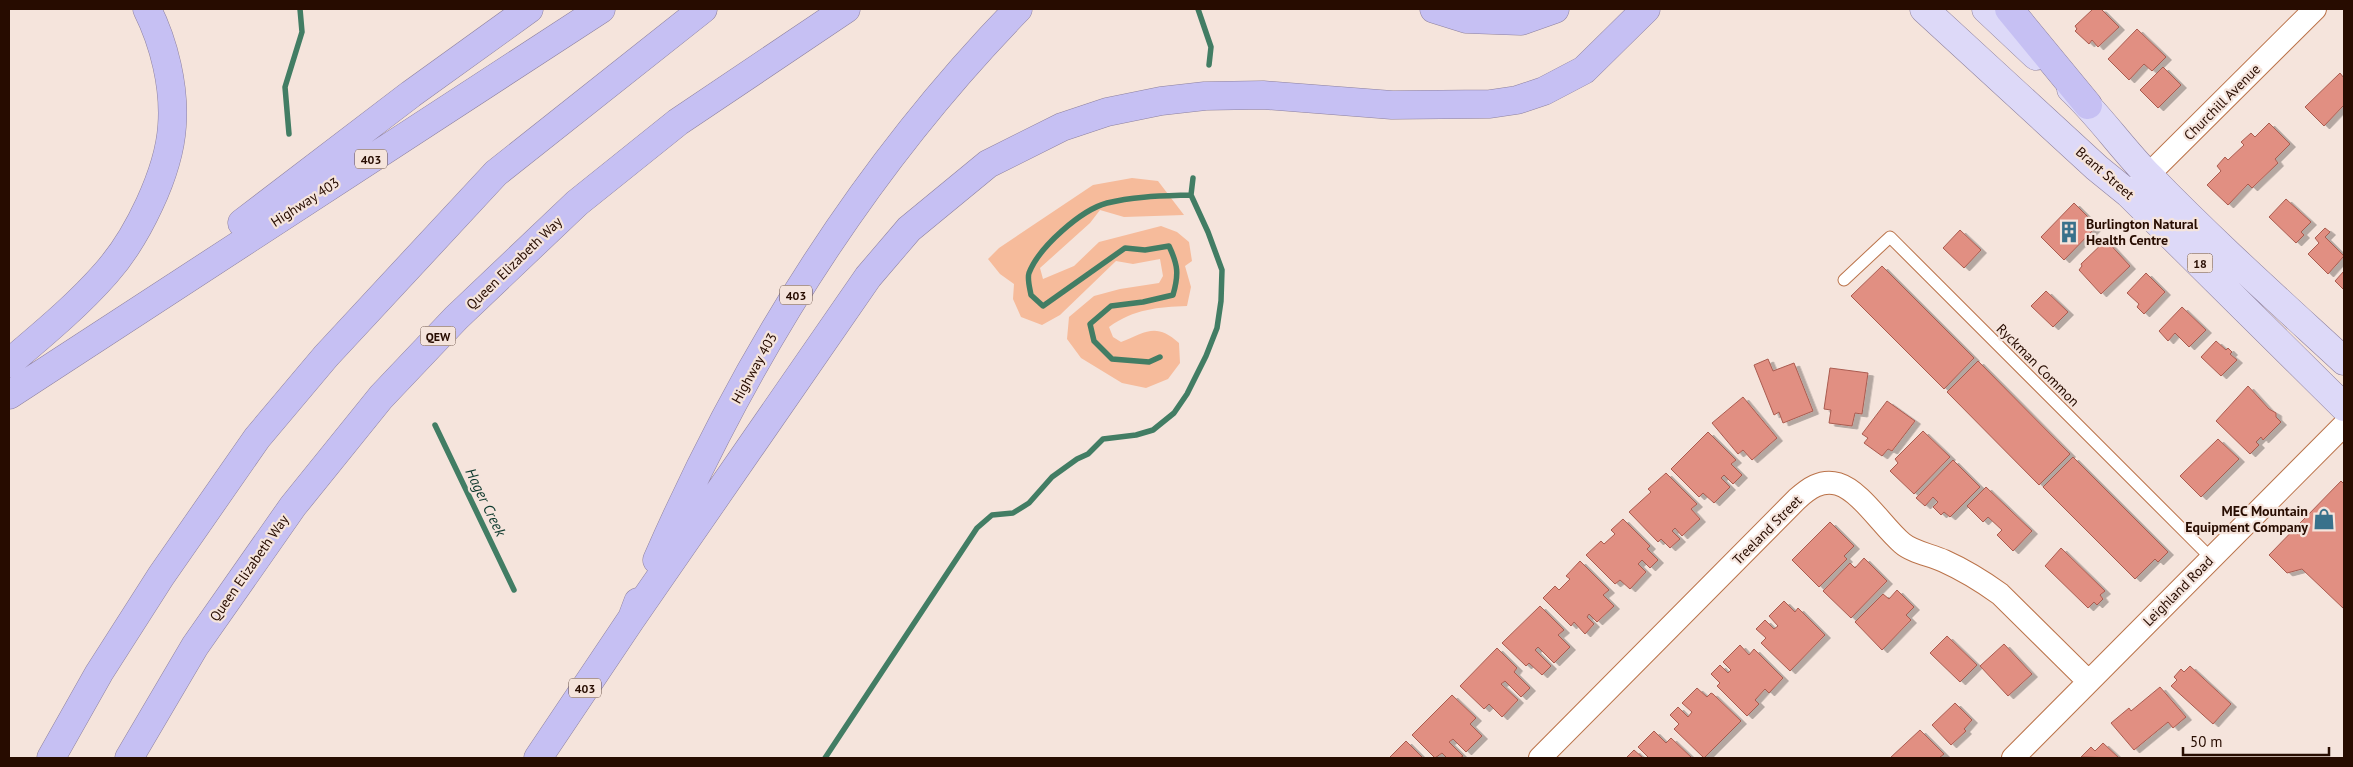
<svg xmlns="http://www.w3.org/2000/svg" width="2353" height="767" viewBox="0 0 2353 767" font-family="'PT Sans',sans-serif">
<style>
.green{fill:#f6bb9b}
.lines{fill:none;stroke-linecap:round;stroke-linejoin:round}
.stream{stroke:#427d64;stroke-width:5.5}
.building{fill:#e18f82;stroke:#aa5b4f;filter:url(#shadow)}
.service-casing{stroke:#bb734a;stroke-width:13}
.minor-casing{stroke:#bb734a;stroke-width:24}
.primary-casing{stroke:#8e819e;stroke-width:29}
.motorway-casing{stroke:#8e819e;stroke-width:29}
.service{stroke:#fff;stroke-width:11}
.minor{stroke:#fff;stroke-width:22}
.primary{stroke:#ddd9f8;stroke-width:28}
.motorway{stroke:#c6c0f3;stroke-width:28}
.labels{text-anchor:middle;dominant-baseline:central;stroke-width:4.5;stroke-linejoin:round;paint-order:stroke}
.shield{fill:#f5e4dc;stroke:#654d42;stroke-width:1}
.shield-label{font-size:12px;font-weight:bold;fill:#270c00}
.street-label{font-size:14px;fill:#270c00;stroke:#f5e4dc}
.poi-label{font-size:14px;font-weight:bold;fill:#270c00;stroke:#f5e4dc;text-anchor:start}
.water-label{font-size:15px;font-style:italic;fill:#0d392d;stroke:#f5e4dc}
</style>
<defs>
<filter id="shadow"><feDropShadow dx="5.5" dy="3" stdDeviation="0" flood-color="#0004"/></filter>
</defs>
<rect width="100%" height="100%" fill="#f5e4dc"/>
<path class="green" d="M1132,178L1158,181L1184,215L1124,217L1100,210L1090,223L1040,268L1043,279L1074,266L1099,242L1161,226L1177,232L1189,242L1192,261L1185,266L1191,287L1187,306C1158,307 1134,309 1109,327L1113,337L1121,342C1146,332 1156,322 1179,343L1180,363L1168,379L1146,388L1122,383L1081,358L1067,339L1069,317L1094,296L1120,289L1159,283L1163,276L1160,259L1133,264L1116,261L1060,315L1042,325L1021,317L1013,299L1014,284L1000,274L988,259L999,248L1093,185Z"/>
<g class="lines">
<path class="stream" d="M1198,9L1211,47L1209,65
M289,134L285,87L302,32L300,9
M1160,357L1149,362L1112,359L1094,341L1090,324L1111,306L1143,302L1173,295C1179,274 1178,265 1169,246L1145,250L1125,248L1043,306L1031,295C1030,289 1027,279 1029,273C1039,247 1081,210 1107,203C1135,196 1163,196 1191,195L1193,178
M435,425L514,590
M825,758L977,528L992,515L1013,513L1029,503L1052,477L1077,459L1088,454L1103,439L1136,435L1153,430L1174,413L1187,394L1206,356L1217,328L1221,301L1222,270L1208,232L1191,195"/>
</g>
<path class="building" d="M2093,9H2101L2119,27L2098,47L2092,40L2089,44L2075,31L2077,29L2075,26Z
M2137,29L2166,57L2152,71L2144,64L2129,80L2108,59Z
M2163,67L2181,85L2158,108L2140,90Z
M2340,73L2344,78V105L2324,126L2305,107Z
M2269,123L2290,144L2275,159L2278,163L2252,188L2248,184L2228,205L2207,185L2221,171L2217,166L2225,157L2228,160L2244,145L2241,142L2251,133L2255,137Z
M2286,199L2311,222L2301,232L2304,235L2296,243L2269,217Z
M2074,203L2097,226L2064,260L2041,237Z
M2325,228L2330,232L2325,237L2344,256L2328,274L2308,254L2319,243L2315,238Z
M1960,230L1981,250L1964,268L1943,248Z
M2106,240L2130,266L2101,294L2079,270L2082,266L2081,264Z
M1882,266L1974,358L1944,389L1851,296Z
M2344,271V290L2335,281Z
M2146,273L2165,292L2144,314L2137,307L2139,304L2127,293Z
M2046,291L2068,312L2053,327L2031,306Z
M2182,307L2206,330L2189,347L2175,333L2168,341L2159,331Z
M2216,341L2226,350L2228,348L2232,352L2230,354L2237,360L2221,376L2201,357Z
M1768,359L1773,371L1794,363L1813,411L1783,423L1779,412L1774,415L1754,365Z
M1978,361L2070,454L2039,485L1947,392Z
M1830,368L1868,373L1862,414L1855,413L1852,426L1829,423L1831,410L1824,409Z
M2248,386L2269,409L2276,413V417L2281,422L2263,440L2261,437L2256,442L2259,445L2250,454L2216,421Z
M1743,397L1777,438L1752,460L1743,450L1738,454L1712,423Z
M1887,401L1915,421L1892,451L1888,449L1882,456L1864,443L1868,438L1862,434Z
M1923,431L1950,457L1914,494L1890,471L1898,463L1895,459Z
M1708,432L1736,460L1731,464L1742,475L1733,484L1724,475L1721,478L1730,487L1714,503L1703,493L1699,497L1671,469Z
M2218,439L2239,459L2201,497L2180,476Z
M2073,457L2168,552L2158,562L2155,559L2135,579L2043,487Z
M1953,460L1980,487L1950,517L1944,512L1941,515L1933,507L1938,502L1933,497L1925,506L1916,498Z
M1666,473L1697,504L1691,509L1700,519L1682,536L1675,528L1672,531L1680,539L1670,548L1661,539L1658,542L1629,512L1651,492L1648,489Z
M2341,481L2344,484V609L2302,569L2287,573L2269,555Z
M1986,487L2032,531L2013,551L1997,535L2002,530L1988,517L1983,522L1967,506Z
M1623,519L1650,546L1647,549L1658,560L1650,568L1642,560L1638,564L1646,572L1630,589L1620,580L1615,584L1586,555L1601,541L1604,544L1615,534L1611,530Z
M1830,522L1854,546L1844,556L1847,559L1819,587L1792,560Z
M2061,548L2105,591L2100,595L2103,599L2097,605L2094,602L2088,608L2045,566Z
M1864,558L1887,581L1851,618L1823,591L1850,563L1855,568Z
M1580,561L1609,590L1603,595L1614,606L1597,622L1589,614L1587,617L1594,624L1585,634L1574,622L1571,626L1543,598L1555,586L1559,590L1570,579L1566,576Z
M1897,590L1914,607L1906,615L1911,620L1882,650L1855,622L1883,594L1889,599Z
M1784,601L1795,612L1798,608L1825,635L1790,671L1761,643L1766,638L1756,629L1765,620L1774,629L1778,626L1769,616Z
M1540,606L1564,630L1558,635L1570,647L1554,663L1538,647L1535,650L1551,666L1542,675L1529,663L1526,666L1502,643Z
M1947,636L1977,665L1960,682L1930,653Z
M2004,644L2032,674L2008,696L1980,666Z
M1740,645L1749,655L1754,649L1783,678L1769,693L1765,689L1755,700L1759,704L1747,716L1717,686L1720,683L1711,674L1720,665L1728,673L1731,670L1723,662Z
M1497,648L1517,668L1514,672L1530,688L1521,697L1505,681L1501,684L1518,700L1502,717L1489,704L1484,709L1460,686Z
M2190,666L2231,704L2213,724L2171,686L2177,680L2174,677L2181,669L2184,672Z
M2160,687L2186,717L2173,728L2168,722L2134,750L2111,723L2129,708L2131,711Z
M1697,688L1707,697L1711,693L1713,694L1741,721L1704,758L1674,729L1679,724L1670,715L1678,707L1688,717L1692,712L1682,703Z
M1452,695L1476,718L1470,724L1482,736L1466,752L1453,739L1449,742L1463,756L1460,758H1447L1442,753L1435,758L1412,735Z
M1955,703L1972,720L1964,729L1966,731L1951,745L1932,725Z
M1920,730L1944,754L1939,758H1890Z
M1654,731L1666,743L1671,738L1692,758H1649L1638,747Z
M1406,741L1423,758H1389Z
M2103,743L2119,758L2081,757L2091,747L2095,751Z
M1634,750L1643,758H1626Z"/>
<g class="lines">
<g class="service-casing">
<path id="service" d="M1844,280L1890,237L2211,558"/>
</g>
<g class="minor-casing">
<path id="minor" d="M2137,186L2315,9
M1540,758L1797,499C1808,489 1821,479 1838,484C1861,491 1883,527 1902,543C1912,552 1931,555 1944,561C1964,570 1982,581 2000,594L2088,681
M2013,758L2344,425"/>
</g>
<g class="primary-casing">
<path id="primary" d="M1924,9L2097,168L2129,194L2344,407
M1986,9L2036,56
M2071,89C2100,116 2122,149 2150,177C2212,241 2279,301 2344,361"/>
</g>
<g class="motorway-casing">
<path id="motorway" d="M1434,9L1466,19L1521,21L1555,9
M2009,9L2088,105
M242,223L411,94L529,9
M9,363C43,334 77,306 106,273C137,238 169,173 172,126C175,87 164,43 147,9
M9,395L601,9
M657,560C745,359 864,167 1018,9
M632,618L868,277L909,229L988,164L1062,127L1107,112L1161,101L1205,96L1263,95L1392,105L1490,104L1517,100L1544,91L1584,70L1646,9
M51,758L99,673L161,576L257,438L326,356L496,173L703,9
M129,758L195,646L293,506L381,397L456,318L577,203L678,122L846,9
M538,758L632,618L638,602"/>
</g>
<use href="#service" class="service"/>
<use href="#minor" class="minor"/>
<use href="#primary" class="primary"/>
<use href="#motorway" class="motorway"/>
</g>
<defs>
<g id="building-bare" transform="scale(1.725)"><path d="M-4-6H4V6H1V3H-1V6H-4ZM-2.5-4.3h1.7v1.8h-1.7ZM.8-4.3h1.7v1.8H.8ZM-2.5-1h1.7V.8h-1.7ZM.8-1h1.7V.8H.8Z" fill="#39718b" stroke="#f5e4dc" stroke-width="2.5" paint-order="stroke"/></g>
<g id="shop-bare" transform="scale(1.725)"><path d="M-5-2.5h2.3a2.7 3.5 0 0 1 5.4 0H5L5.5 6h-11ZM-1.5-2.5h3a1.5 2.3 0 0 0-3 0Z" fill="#39718b" stroke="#f5e4dc" stroke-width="2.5" paint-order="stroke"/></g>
</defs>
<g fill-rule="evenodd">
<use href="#building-bare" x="2069" y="232"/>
<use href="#shop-bare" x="2324" y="519"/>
</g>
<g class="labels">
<g class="shield">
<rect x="355" y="149.5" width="32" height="19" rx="4"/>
<rect x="2187.5" y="253.5" width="25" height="19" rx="4"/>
<rect x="780" y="285.5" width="32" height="19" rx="4"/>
<rect x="420.5" y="326.5" width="35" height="19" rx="4"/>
<rect x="569" y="678.5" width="32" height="19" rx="4"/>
</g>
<g class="shield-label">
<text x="371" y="159">403</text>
<text x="2200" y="263">18</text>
<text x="796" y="295">403</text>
<text x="438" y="336">QEW</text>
<text x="585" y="688">403</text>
</g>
<g class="street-label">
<text transform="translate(2222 102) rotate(-45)">Churchill Avenue</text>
<text transform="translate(2105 173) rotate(41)">Brant Street</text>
<text transform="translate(305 202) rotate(-33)">Highway 403</text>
<text transform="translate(514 263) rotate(-44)">Queen Elizabeth Way</text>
<text transform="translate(2038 365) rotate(45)">Ryckman Common</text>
<text transform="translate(754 368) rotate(-61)">Highway 403</text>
<text transform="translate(1767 530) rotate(-45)">Treeland Street</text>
<text transform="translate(249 568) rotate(-55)">Queen Elizabeth Way</text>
<text transform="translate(2178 591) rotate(-45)">Leighland Road</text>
</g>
<g class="poi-label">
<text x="2086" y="224">Burlington Natural<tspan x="2086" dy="16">Health Centre</tspan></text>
<text x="2308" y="511" text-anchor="end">MEC Mountain<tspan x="2308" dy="16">Equipment Company</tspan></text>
</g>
<g class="water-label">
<text transform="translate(486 502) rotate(64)">Hager Creek</text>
</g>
</g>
<rect width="2353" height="767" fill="none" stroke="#270c00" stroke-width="20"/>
<path d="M2183 747v8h146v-8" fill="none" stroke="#270c00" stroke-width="2.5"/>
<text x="2190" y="747" font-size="15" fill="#270c00" stroke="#f5e4dc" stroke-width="4" paint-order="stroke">50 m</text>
</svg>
